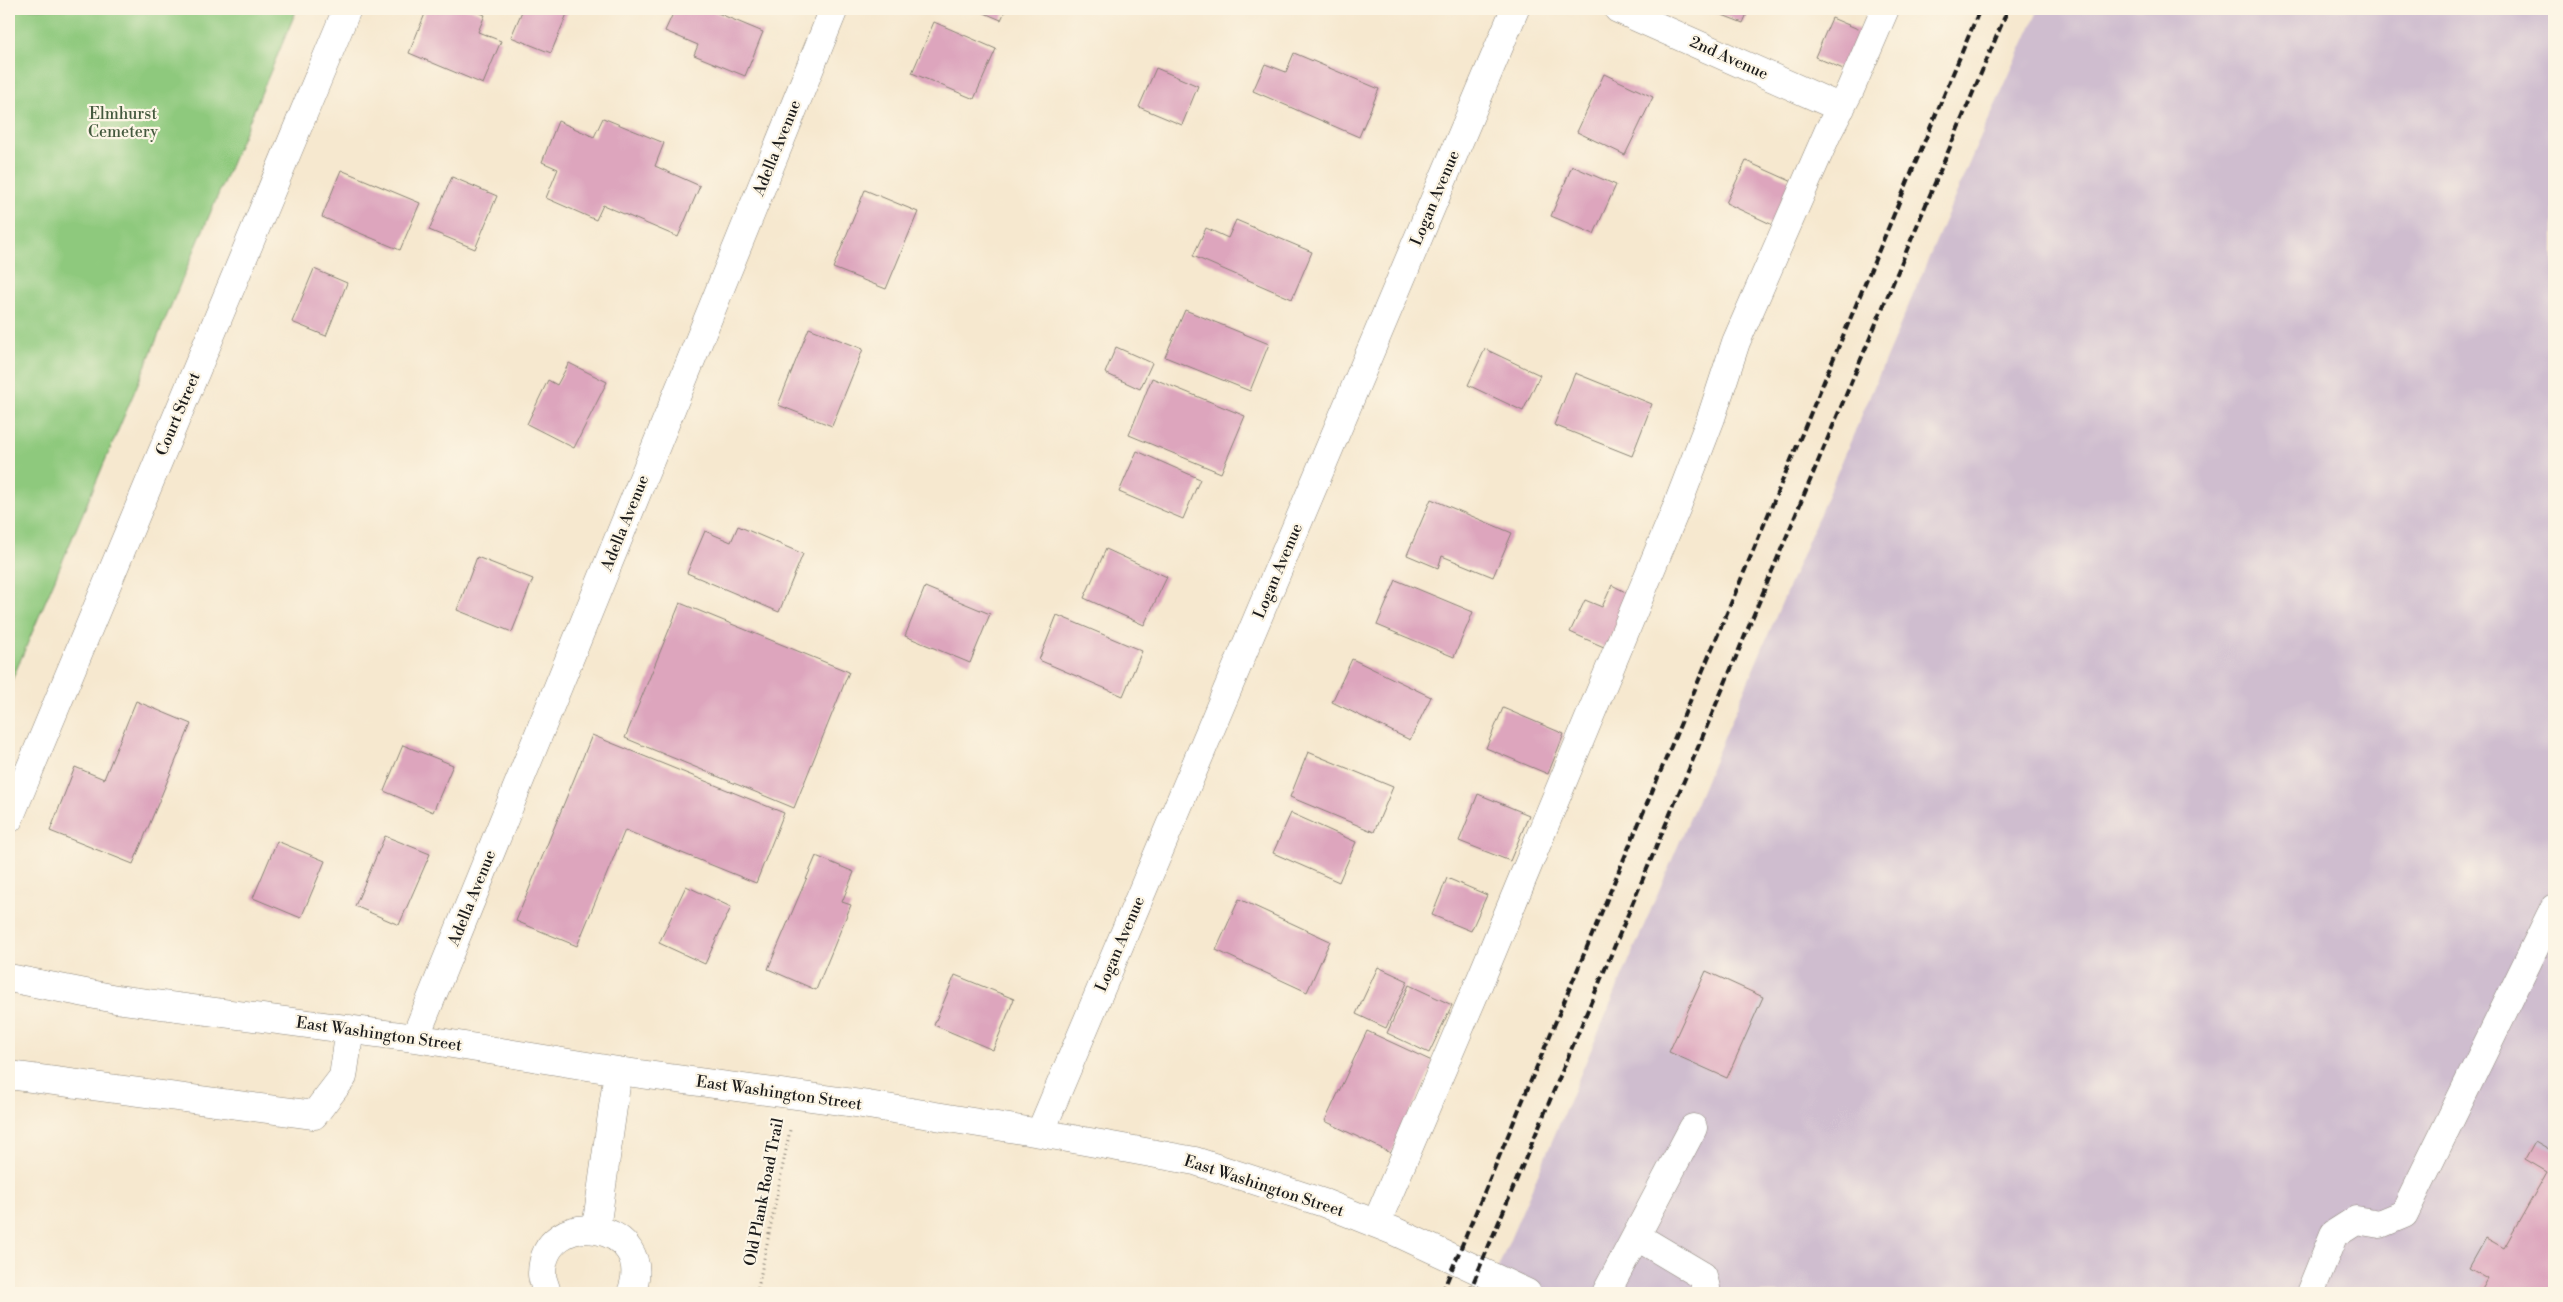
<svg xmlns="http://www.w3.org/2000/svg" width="2563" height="1302" viewBox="0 0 2563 1302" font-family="'Libre Bodoni',serif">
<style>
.industrial{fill:#cfbdcf}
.green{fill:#8ec97d;stroke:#55724c}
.building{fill:#dda5bd}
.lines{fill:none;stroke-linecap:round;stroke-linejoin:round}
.minor-casing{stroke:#898276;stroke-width:29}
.path{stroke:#898276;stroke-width:3;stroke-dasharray:1 4;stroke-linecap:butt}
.minor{stroke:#fff;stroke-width:28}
.rail{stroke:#1c1c1c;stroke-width:4;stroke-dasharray:8 4;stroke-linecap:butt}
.labels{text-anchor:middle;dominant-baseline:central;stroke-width:4.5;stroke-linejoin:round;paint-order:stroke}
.street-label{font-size:16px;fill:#1c1c1c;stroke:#fcf5e5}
.park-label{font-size:16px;fill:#44593e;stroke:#fcf5e5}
</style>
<rect width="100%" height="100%" fill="#fcf5e5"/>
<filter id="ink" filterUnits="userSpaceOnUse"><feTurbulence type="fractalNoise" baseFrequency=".02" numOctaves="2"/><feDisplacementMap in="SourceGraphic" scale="10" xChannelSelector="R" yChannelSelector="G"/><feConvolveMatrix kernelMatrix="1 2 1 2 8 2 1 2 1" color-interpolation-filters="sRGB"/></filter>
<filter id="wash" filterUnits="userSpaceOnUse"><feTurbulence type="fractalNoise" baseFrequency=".0096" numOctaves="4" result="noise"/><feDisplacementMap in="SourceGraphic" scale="20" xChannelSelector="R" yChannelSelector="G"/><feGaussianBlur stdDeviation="1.12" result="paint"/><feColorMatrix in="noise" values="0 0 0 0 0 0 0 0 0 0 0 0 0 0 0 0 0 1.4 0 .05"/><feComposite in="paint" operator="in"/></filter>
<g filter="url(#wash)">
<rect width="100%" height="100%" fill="#f6e8cf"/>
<path class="industrial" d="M2039,9H2554V1293H1547L1497,1270L1974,152Z"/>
<path class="green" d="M9,9H297L9,687Z"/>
<g id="blocks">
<path class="building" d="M427,9H470L485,15L478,32L501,41L483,84L409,53Z
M523,9H569L551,53L511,37Z
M675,9H708L763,32L745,76L694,55L698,45L665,31Z
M975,9H1006L1001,20Z
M1707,9H1749L1743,23Z
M1832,18L1865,32L1848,71L1815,57Z
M934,22L996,49L974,99L912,73Z
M1294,53L1379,89L1359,137L1253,91L1265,64L1286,72Z
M1156,68L1198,86L1182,125L1139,107Z
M1604,74L1653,97L1625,155L1577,132Z
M603,118L664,143L655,166L700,186L678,237L603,205L596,220L546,198L558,169L542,162L558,121L594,137Z
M1746,161L1795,183L1775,226L1726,203Z
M1572,166L1616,185L1594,234L1551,216Z
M341,170L420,203L400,250L322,217Z
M452,177L497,196L475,249L429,230Z
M865,190L918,212L886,289L833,268Z
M1236,220L1312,252L1292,299L1193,256L1206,228L1228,238Z
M314,269L347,283L326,336L292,322Z
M1185,310L1269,344L1250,391L1165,357Z
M809,328L863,349L832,426L778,405Z
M1116,347L1152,363L1140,389L1105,373Z
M1485,349L1540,375L1523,411L1468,385Z
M569,363L607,382L574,448L527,424L548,380L557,385Z
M1575,373L1652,404L1632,456L1554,425Z
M1152,378L1245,416L1221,473L1129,435Z
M1137,451L1200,479L1183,519L1119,492Z
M1431,499L1512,533L1493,577L1442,556L1438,568L1407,555Z
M738,526L803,554L779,612L687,573L705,531L731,542Z
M1106,549L1167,577L1144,625L1084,598Z
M477,557L533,579L512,632L457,610Z
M1396,580L1473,612L1454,657L1377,625Z
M1612,585L1631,595L1606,648L1570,632L1585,600L1602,607Z
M925,587L990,614L970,663L905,636Z
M680,603L849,672L794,808L625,738Z
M1057,615L1142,651L1123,696L1039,660Z
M1352,659L1431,697L1410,740L1332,702Z
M136,701L191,724L133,864L50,831L75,767L104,779Z
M1503,708L1564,734L1548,774L1486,748Z
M592,735L784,813L756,883L625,830L577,946L516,921Z
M403,745L453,765L433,812L384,791Z
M1308,752L1393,787L1374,832L1290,797Z
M1478,794L1529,815L1510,861L1459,841Z
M1291,813L1356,842L1339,882L1273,853Z
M385,836L430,854L399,925L355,906Z
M277,841L325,861L301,918L253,898Z
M816,856L854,872L842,902L851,905L816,990L768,969Z
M1447,878L1487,895L1471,931L1432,915Z
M686,886L731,907L705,964L659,943Z
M1239,899L1330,941L1307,992L1216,950Z
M1378,967L1408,981L1386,1028L1356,1014Z
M1706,971L1763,997L1727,1078L1669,1052Z
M955,975L1014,999L993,1050L934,1025Z
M1409,985L1452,1005L1429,1053L1387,1033Z
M1367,1031L1434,1062L1391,1153L1325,1121Z
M2535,1141L2554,1152V1293H2480L2488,1279L2469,1268L2486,1238L2504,1248L2547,1172L2525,1159Z"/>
</g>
</g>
<g filter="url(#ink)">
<use href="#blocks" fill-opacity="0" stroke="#898276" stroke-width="1"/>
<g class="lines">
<g class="minor-casing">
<path id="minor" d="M1618,9L1841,108
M9,819L347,9
M9,978L116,999L415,1038L618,1071L862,1104L1040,1133L1195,1161L1324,1203L1394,1231L1527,1293
M415,1038L834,9
M9,1075L314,1115L343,1077L350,1029
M1040,1133L1515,9
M1376,1224L1482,976L1676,509L1711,418L1736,342L1828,132L1850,90L1885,9
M596,1229L618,1071
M1636,1236L1703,1276L1706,1288L1703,1293
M547,1293C546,1287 542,1280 542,1274C543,1203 659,1222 631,1293
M1606,1293L1693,1128
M2310,1293L2334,1234L2356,1220L2380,1224L2404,1214L2554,908"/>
</g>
<path class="path" d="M9,1285L22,1293
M757,1293L790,1130"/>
<use href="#minor" class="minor"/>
<path class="rail" d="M1442,1293L1980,9
M1469,1293L2008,9"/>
</g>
</g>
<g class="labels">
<g class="street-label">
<text transform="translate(1729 58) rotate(24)">2nd Avenue</text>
<text transform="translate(777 148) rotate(-68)">Adella Avenue</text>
<text transform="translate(1435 198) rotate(-67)">Logan Avenue</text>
<text transform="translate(178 414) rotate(-67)">Court Street</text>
<text transform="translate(625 523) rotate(-68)">Adella Avenue</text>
<text transform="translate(1278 571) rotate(-67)">Logan Avenue</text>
<text transform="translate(472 898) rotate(-68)">Adella Avenue</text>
<text transform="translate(1120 944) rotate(-67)">Logan Avenue</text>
<text transform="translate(379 1034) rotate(8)">East Washington Street</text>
<text transform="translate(779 1093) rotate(8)">East Washington Street</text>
<text transform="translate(1264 1186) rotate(18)">East Washington Street</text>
<text transform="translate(764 1192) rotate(-79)">Old Plank Road Trail</text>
</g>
<g class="park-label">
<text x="123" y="114">Elmhurst<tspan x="123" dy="18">Cemetery</tspan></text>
</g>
</g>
<rect width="2563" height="1302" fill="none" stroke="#fcf5e5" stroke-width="30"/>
</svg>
